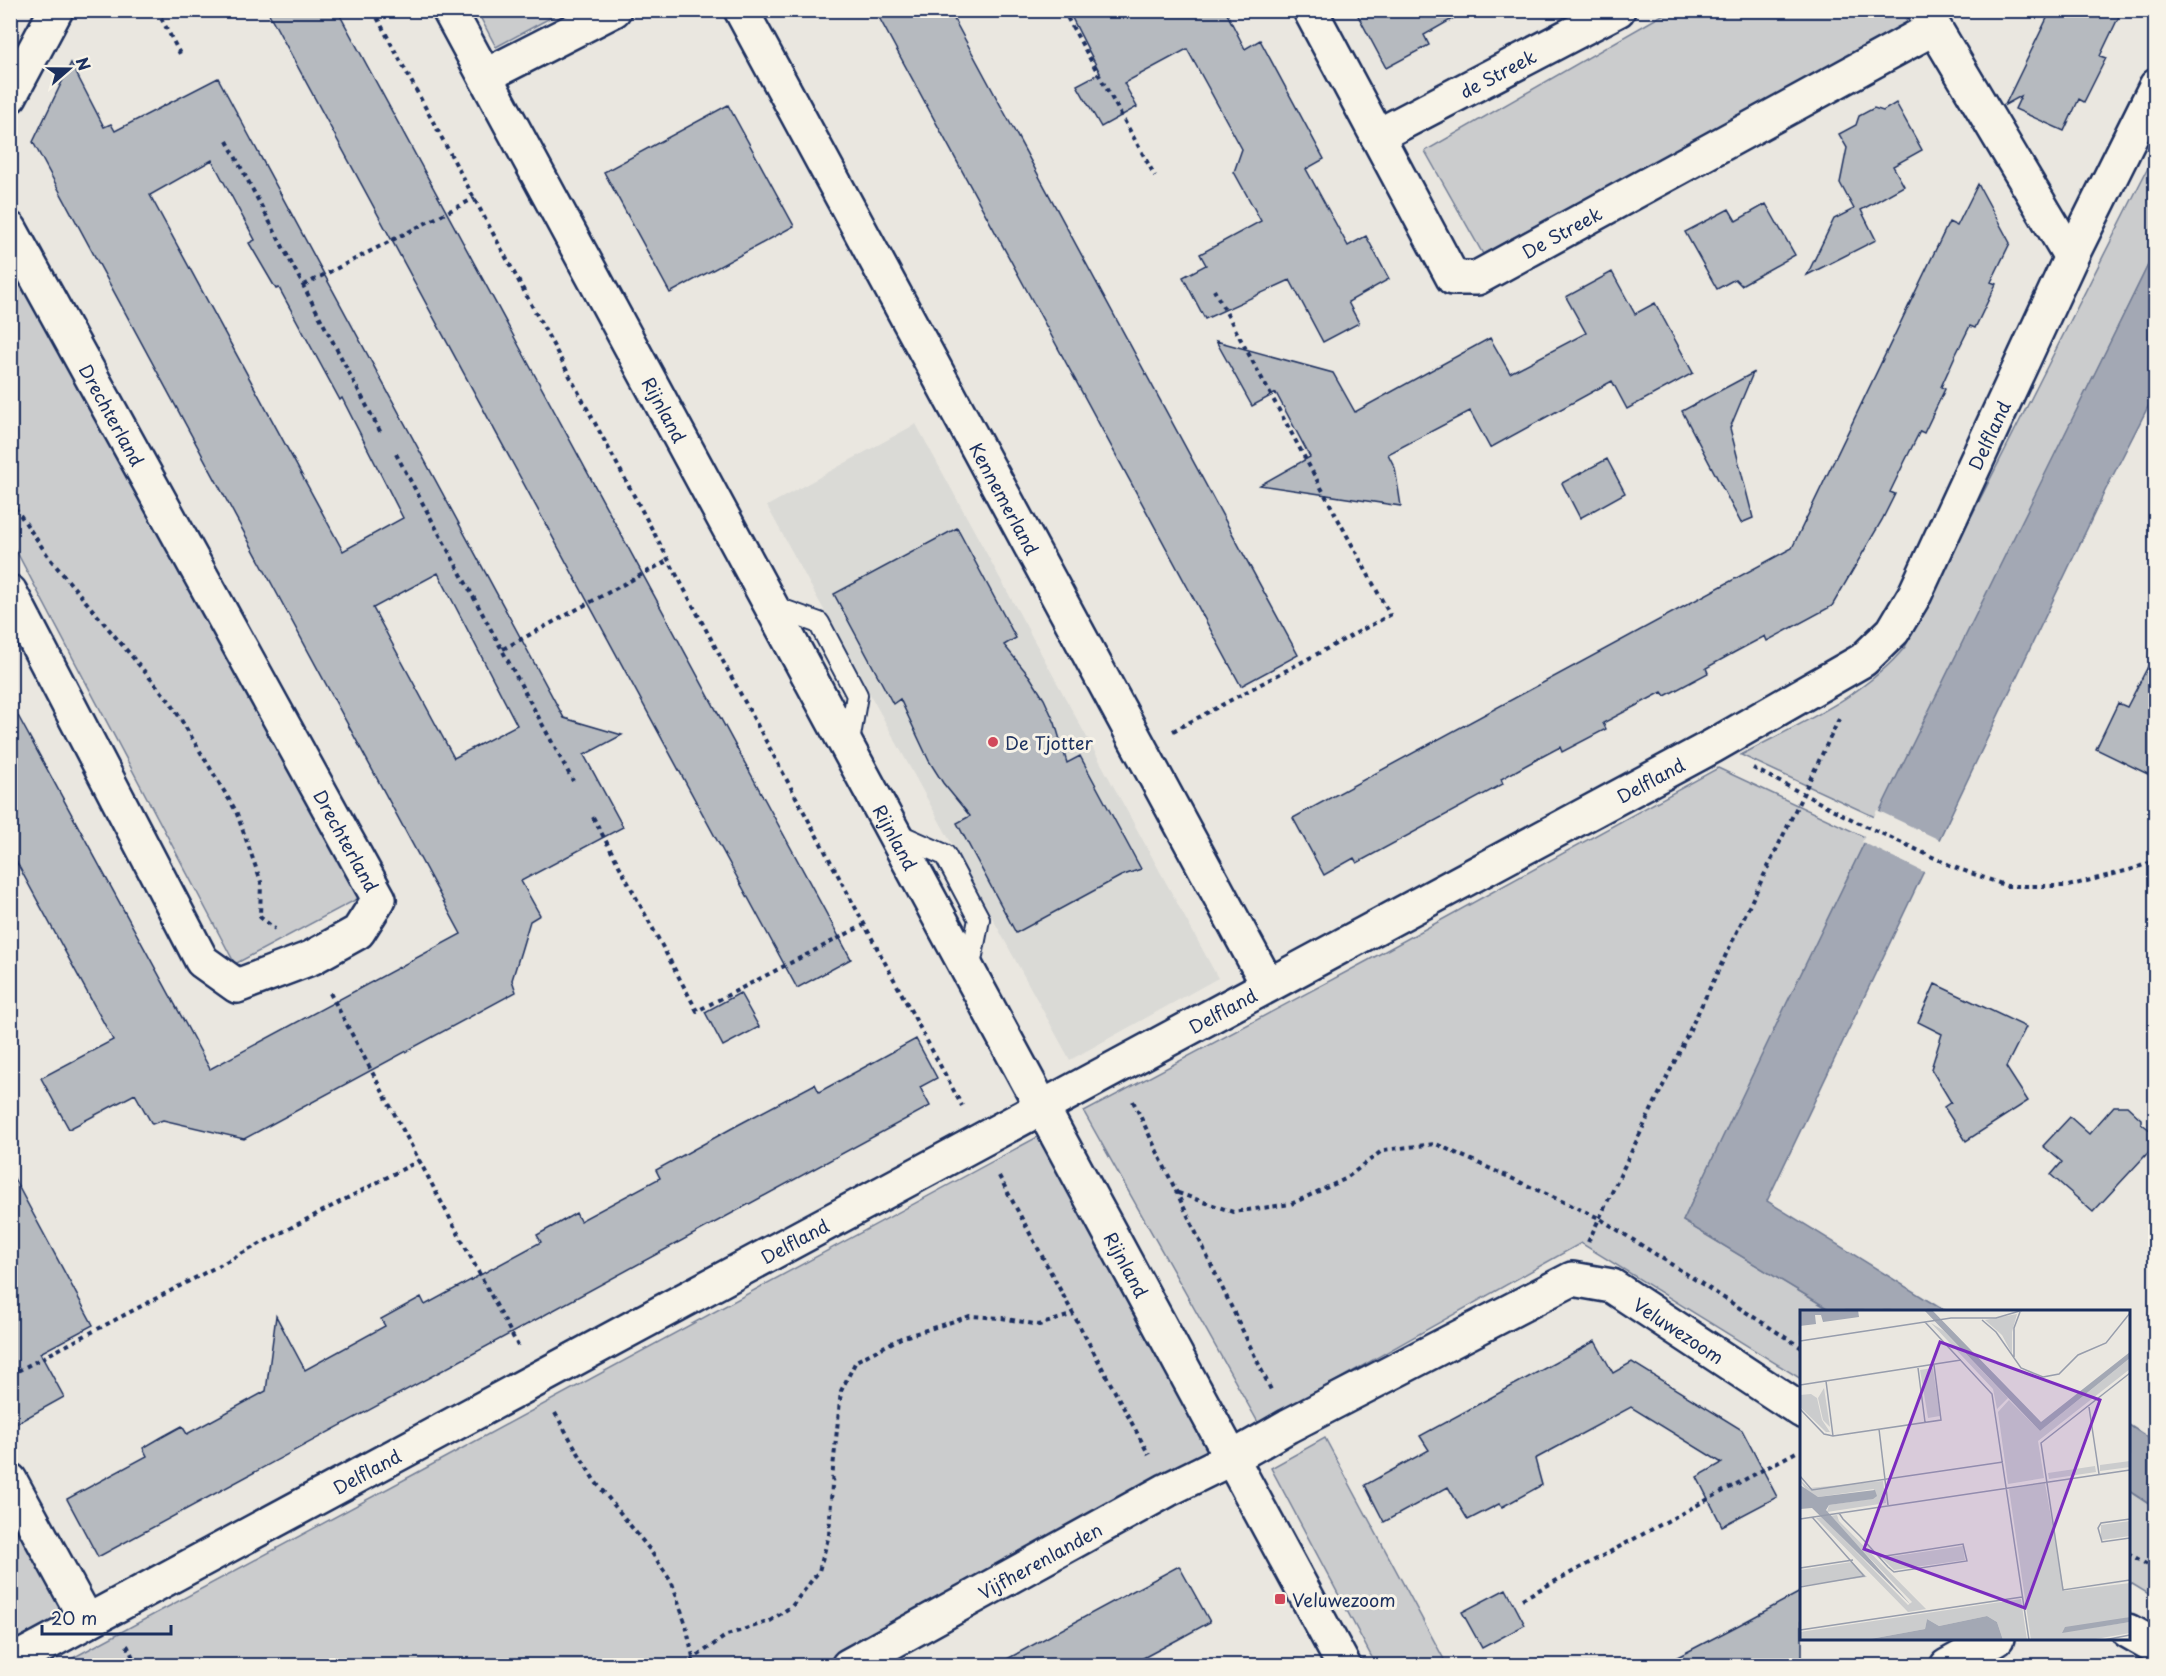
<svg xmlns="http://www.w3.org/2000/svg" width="2166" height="1676" viewBox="0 0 2166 1676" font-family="'Playpen Sans',sans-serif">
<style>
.built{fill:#dadad6}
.green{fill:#cbcccd;stroke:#737e96;stroke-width:1.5}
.water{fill:#a3a8b4;stroke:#6d7892;stroke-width:1.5}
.pier{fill:#eae7e0}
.building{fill:#b6babf;stroke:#1b2f5e;stroke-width:1.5;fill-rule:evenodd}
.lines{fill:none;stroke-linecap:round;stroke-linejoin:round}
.lane-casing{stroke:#1b2f5e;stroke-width:24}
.street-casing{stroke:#1b2f5e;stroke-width:38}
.secondary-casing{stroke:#1b2f5e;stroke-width:38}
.path{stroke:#1b2f5e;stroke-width:4;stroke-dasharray:4.5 4.5;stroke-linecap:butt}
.lane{stroke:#f7f3e8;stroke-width:20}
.street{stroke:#f7f3e8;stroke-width:33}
.secondary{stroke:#f7f3e8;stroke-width:33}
.poi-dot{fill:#d1495b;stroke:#f7f3e8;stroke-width:2}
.labels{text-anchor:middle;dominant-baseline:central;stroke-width:6;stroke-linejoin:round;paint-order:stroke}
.street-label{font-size:18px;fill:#1b2f5e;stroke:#f7f3e8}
.poi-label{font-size:18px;fill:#1b2f5e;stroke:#f7f3e8;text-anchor:start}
.inset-road{fill:none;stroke:#979dac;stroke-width:1.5}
.view{fill:#7b2cbf;fill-opacity:0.15;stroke:#7b2cbf;stroke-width:3}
.inset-edge{fill:none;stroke:#1b2f5e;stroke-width:3}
</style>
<rect width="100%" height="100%" fill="#eae7e0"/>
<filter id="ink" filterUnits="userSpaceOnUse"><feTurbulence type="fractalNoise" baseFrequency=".0167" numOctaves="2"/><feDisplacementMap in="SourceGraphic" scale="12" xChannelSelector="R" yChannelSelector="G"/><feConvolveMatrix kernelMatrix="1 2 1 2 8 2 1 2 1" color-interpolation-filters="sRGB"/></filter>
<g filter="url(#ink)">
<path class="built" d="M916,424L1218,978L1070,1060L767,506Z"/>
<path class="green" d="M1671,10L1901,11L1908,23L1483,254L1425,151Z
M477,11H563L496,47Z
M2155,154V251L1877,818L1741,755C1798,724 1864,697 1905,647Z
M10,244L359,898L235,964L11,541Z
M1718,768L1867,838L1683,1221L1832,1311L1802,1312L1801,1379L1581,1243L1259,1424L1084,1112L1367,961Z
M1043,1134L1218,1447L821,1665L58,1666C387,1490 715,1311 1043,1134Z
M1325,1438L1447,1665H1376L1271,1468Z
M2129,1491L2155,1508V1598L2129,1582Z
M10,1513L66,1615L10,1644Z"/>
<path class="water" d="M2155,251V393L2105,491L1767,1201L1945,1311H1832L1683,1221C1836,896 1996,574 2155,251Z
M2129,1425L2155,1442V1508L2129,1491Z"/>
<path class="pier" d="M1877,810L1942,841L1926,873L1862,842Z"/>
<path class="building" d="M267,10H337L851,959L797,988Z
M875,10H949L1298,655L1241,686Z
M1068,10H1225L1245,49L1260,40L1324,159L1306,169L1348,246L1366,236L1389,279L1348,302L1359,323L1323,342L1290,280L1205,319L1183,277L1206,265L1200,254L1261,221L1234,172L1242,149L1187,49L1124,83L1137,107L1101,127L1077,85L1100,73Z
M1355,10H1468L1424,35L1429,45L1386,68Z
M2051,10H2122L2100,56L2106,58L2084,102L2079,99L2064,131L2015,109L2021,96L2005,105Z
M71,63L104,127L111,124L115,131L218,78L564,718L622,735L584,755L623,827L521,881L540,915L530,921L521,951L512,980L516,992L244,1139L163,1120L152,1124L135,1094L69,1129L41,1078L113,1040L10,850V701L210,1069L461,934L33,142ZM212,160L255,240L249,243L276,289L279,288L340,400L342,398L403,518L343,551L150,195ZM438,573L517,725L454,758L373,608Z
M1896,103L1922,150L1893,166L1904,186L1861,210L1876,240L1807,275L1834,219L1854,209L1840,183L1847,148L1839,134L1856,125L1859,116L1874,108L1883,111Z
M728,105L794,226L670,293L604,172Z
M1978,184L2010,243L1991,282L1996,284L1975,328L1970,326L1955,356L1941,387L1945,389L1924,433L1920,431L1905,461L1890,492L1895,494L1882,520L1832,606L1767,641L1765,636L1735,652L1706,668L1708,673L1665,696L1662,692L1603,723L1606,729L1562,752L1560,747L1530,763L1501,779L1503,784L1357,863L1354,858L1324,875L1293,818L1792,548L1949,222L1957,226Z
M1766,204L1795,255L1741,285L1735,279L1717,289L1685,232L1729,209L1736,221Z
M1612,272L1635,314L1655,303L1693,373L1627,409L1612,381L1490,448L1470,411L1388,454L1395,468L1401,506L1260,485L1310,457L1276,393L1252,406L1216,341L1333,373L1355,412L1490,338L1510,373L1586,333L1566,297Z
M1753,373L1730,428L1753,518L1741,523L1682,411Z
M1607,459L1625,493L1580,518L1562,483Z
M957,528L1016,638L1004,645L1030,677L1044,699L1055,723L1067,763L1080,756L1141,869L1121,876L1016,933L957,823L970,816L943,783L929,761L900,699L893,704L834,594Z
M2156,651V778L2096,749L2118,703L2127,707Z
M1935,984L2026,1027L2006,1067L2028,1101L1966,1141L1944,1107L1951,1102L1931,1069L1942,1034L1918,1022Z
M740,993L759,1027L723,1046L705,1012Z
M916,1039L937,1078L920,1087L930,1106L98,1557L67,1499L147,1456L143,1448L162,1437L182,1426L187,1434L266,1391L276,1316L305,1370L385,1326L381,1319L421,1297L425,1305L541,1242L537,1235L557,1224L576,1213L580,1221L660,1178L656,1170L736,1126L815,1084L819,1092Z
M2114,1106H2127L2141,1119V1123L2156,1135V1144L2093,1212L2051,1175L2062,1162L2043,1146L2070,1117L2089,1134Z
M10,1171L93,1325L40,1353L64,1397L10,1427Z
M1595,1341L1613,1373L1632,1362L1742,1430L1777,1497L1722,1526L1697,1477L1722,1463L1631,1407L1535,1459L1542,1485L1502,1507L1499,1504L1468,1520L1448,1487L1384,1522L1365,1485L1429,1450L1420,1436Z
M1179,1566L1210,1622L1177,1640L1130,1665H996Z
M1506,1589L1525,1625L1482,1648L1462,1612Z
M1802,1591V1665H1662L1737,1626Z"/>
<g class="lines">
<g class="lane-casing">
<path id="lane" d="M772,606L819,623L857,695L848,748
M895,833L945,855L979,919L969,971"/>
</g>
<g class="street-casing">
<g id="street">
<path id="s1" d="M741,10L1268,985"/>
<path id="s2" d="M1310,10L1453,278H1477L1934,28"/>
<path d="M1924,10L2071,257"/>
<path d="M485,76L614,10"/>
<path d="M10,96L56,10"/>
<path id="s3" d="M1377,136L1618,10"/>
<path id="s4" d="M10,229L379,899L358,932L311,958L237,986L202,961L10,592"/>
<path d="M10,1480L87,1621"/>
<path d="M2128,1631L2156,1647"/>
<path id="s5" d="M10,1663L1713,746L1863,660L1893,631L1915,594L2071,257L2156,86"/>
<path id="s6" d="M848,1666L1167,1490L1232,1458L1288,1426L1572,1279L1612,1286L1802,1411"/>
<path d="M1947,1666L1997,1638"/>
</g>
</g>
<g class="secondary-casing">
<g id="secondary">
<path id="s7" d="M449,10L1344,1666"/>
</g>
</g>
<path class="path" d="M157,10L180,54
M373,10L962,1106
M1063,10L1155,176
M227,141L382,435
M304,285L475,198
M396,454L573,781
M10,500L50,559L171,703L236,811L261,882L260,917L275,929
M503,649L669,560
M1173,731L1390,615L1214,290
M1753,768L1857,822L1954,867L2007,886H2068L2133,869L2156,860
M593,817L697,1011L866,924
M330,993L518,1346
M1133,1101L1272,1392
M999,1176L1149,1455
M1178,1193L1233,1212L1291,1204L1345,1179L1383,1150L1436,1144L1599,1218L1802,1348
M1588,1242L1839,719
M10,1375L420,1160
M555,1413L594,1480L650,1550L672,1583L686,1625L693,1657L697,1666
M2128,1553L2156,1570
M1522,1599L1798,1451
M127,1645L137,1666
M683,1666L727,1635L770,1621L792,1606L819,1571L829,1535L833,1468L841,1391L856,1361L901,1338L970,1316L1002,1318L1039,1325L1074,1314"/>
<use href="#lane" class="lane"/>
<use href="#street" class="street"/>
<use href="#secondary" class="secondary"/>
</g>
</g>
<g class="poi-dot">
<circle cx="993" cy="742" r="6"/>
<rect x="1274" y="1593" width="12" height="12" rx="3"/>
</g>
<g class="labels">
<g class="street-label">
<text stroke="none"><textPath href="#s3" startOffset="136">de Streek</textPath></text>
<text stroke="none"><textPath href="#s2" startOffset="424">De Streek</textPath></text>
<text stroke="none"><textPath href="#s7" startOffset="454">Rijnland</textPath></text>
<text stroke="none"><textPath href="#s4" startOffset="212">Drechterland</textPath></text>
<text stroke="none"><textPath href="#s5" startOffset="2367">Delfland</textPath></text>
<text stroke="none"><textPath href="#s1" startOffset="555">Kennemerland</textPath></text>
<text stroke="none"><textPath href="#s5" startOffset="1863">Delfland</textPath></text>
<text stroke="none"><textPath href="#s7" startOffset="940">Rijnland</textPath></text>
<text stroke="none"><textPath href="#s4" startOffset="698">Drechterland</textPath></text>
<text stroke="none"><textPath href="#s5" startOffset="1377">Delfland</textPath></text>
<text stroke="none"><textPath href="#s5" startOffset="891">Delfland</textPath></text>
<text stroke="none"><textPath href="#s7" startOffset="1426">Rijnland</textPath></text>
<text stroke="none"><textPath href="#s6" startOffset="942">Veluwezoom</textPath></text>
<text stroke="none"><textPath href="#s5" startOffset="405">Delfland</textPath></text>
<text stroke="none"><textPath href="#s6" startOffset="219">Vijfherenlanden</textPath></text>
</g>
<g class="poi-label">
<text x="1005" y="742">De Tjotter</text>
<text x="1292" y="1599">Veluwezoom</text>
</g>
</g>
<g transform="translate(1800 1310)">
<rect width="330" height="330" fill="#eae7e0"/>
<path d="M217,4L212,22V44L202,25L185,10ZM131,13L144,21L208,88L197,99L193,79ZM330,48V59L238,131L244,168L208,174L198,102L209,90L240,121ZM133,58L140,106L128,108L120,60ZM24,78L30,117L23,110L18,88ZM0,85L11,84L17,88L22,110L30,122H26L0,97ZM330,151V157L300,161V155ZM295,156L296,162L249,169L248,163ZM0,170L9,178L83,171L86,193L27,202L29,195L70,189L74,179L18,187L9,185ZM245,173L264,281L330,273V307L262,322L330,312V323L290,330H231L209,179ZM37,205L39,211L126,299L108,302L16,208L22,207L108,295L112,292L29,206ZM330,211V226L301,230V215ZM163,236L165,250L94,260L82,248ZM52,252L67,267L0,276V260ZM221,289L227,330H203L197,312L187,306L139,316L127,309L125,319L65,330H0V322Z" fill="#cbcccd"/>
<path d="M0,0H58L59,7L23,12L21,5H15L16,14L0,16ZM124,0H132L241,112L330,42V48L240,121ZM0,175L18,187L75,180L77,186L73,189L29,195L26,200L111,295L12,198L0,199ZM187,306L197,312L203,330H65L125,319L127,309L139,316ZM330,307V312L262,323L265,317Z" fill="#a3a8b4"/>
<path class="inset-road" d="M182,10L196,22L221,58L243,67L259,64L278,45L306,33L330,3M125,12L192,84L229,330M0,31L151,8H196L223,0M214,47V18L220,2M118,58L125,112M330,63L241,133L263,280L330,270M26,71L33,126M0,75L161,50M289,97L299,164M0,99L24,124L33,126L141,110L134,55M79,119L88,195M0,166L12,180L203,152M39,203L43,209L60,226L79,247L88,257L94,262L167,251L163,234L79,247M0,209L330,160M330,209L301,213L298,218L302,232L330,228M0,258L53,250M0,277L64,266L12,207M0,320L222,287M304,330L330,325"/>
<path class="view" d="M140,32L300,90L225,298L64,239Z"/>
<rect width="330" height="330" class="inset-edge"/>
</g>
<rect width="2166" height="1676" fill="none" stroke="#f7f3e8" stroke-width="36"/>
<rect x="18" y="18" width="2130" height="1640" fill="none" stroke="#1b2f5e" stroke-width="2" filter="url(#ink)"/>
<g transform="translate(69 69) rotate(70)" stroke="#f7f3e8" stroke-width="4.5" paint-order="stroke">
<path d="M0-4.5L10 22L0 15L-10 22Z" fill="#1b2f5e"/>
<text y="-9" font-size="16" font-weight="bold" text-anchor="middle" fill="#1b2f5e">N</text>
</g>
<path d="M42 1625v9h129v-9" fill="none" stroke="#1b2f5e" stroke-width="3"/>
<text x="51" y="1625" font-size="18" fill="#1b2f5e" stroke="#f7f3e8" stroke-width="4.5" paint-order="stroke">20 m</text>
</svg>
